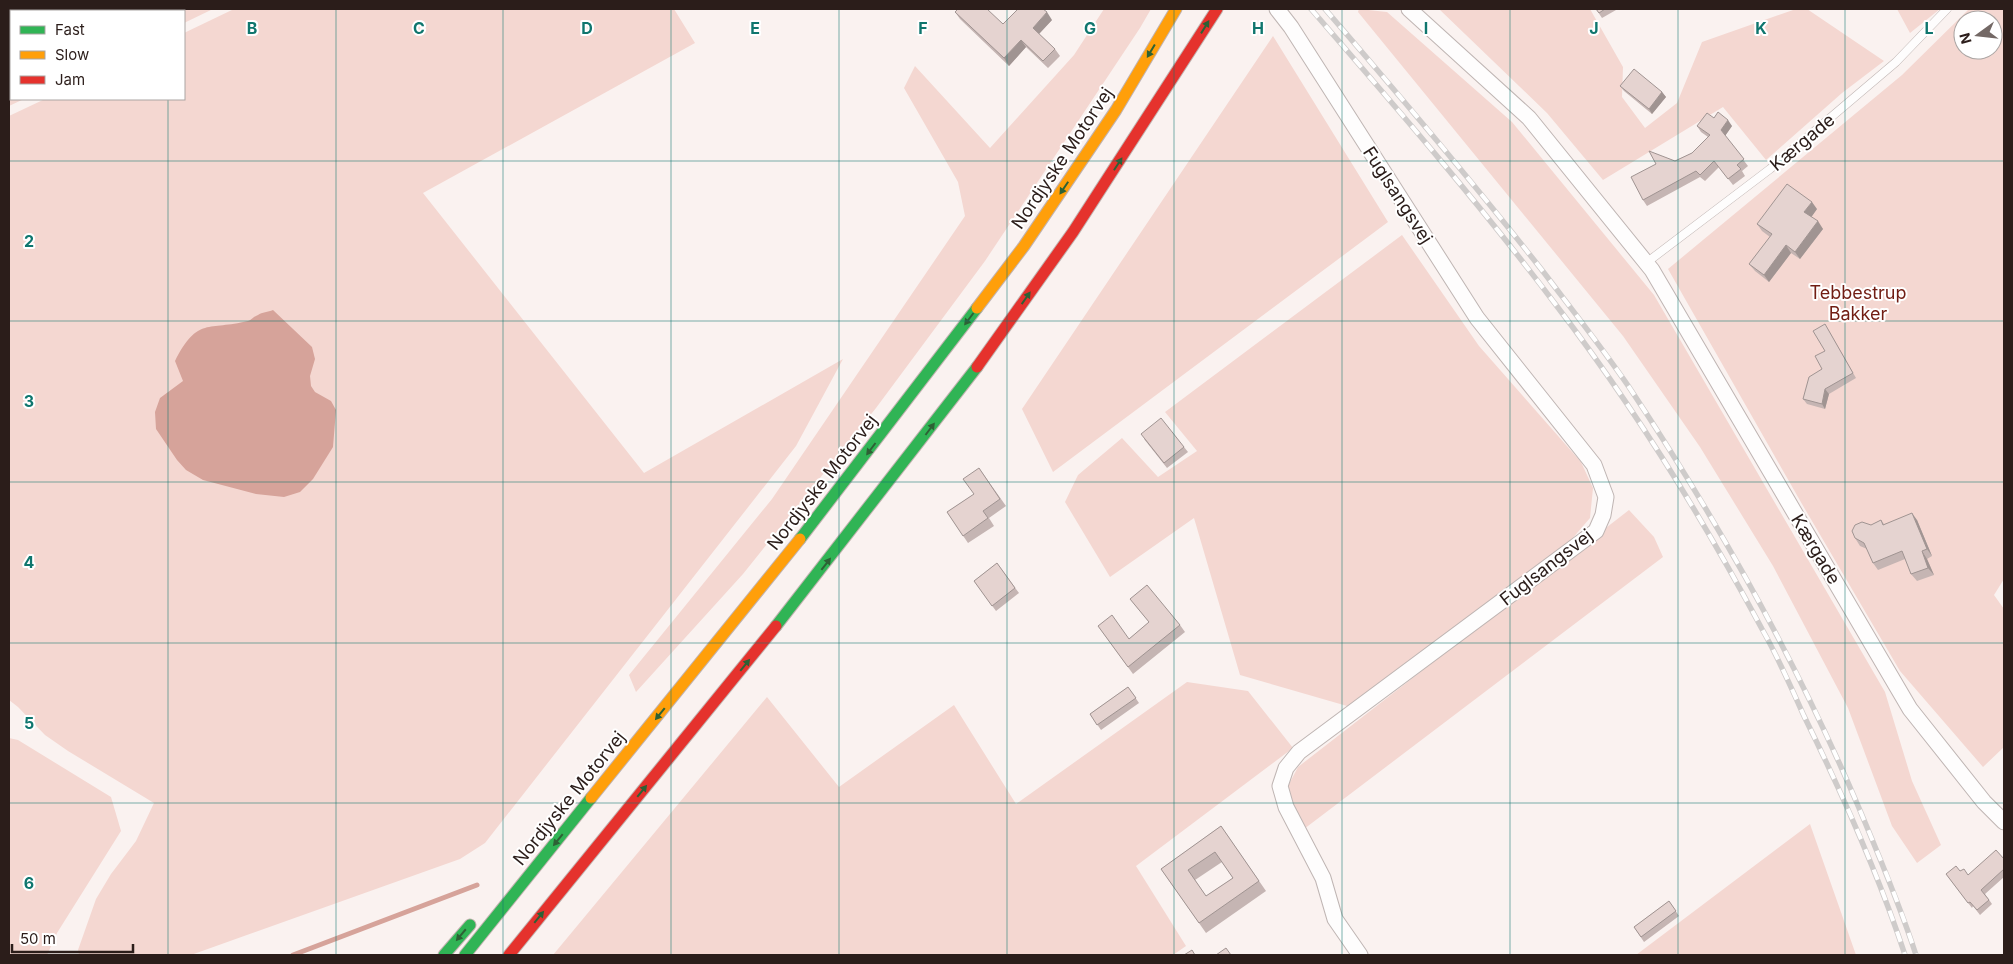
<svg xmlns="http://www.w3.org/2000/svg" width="2013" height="964" viewBox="0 0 2013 964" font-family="Inter,sans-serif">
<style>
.green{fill:#f4d7d1;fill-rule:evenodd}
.water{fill:#d6a39a}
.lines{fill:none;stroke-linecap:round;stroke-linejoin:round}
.stream{stroke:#d6a39a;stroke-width:5}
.lane-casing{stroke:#bfb5b3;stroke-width:9}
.street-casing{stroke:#bfb5b3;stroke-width:17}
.fast-casing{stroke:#c1b3b0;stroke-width:13}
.slow-casing{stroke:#c1b3b0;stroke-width:13}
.jam-casing{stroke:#c1b3b0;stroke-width:13}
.lane{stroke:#fefdfd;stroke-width:8}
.street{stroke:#fefdfd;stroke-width:15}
.fast{stroke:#30b455;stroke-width:11}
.slow{stroke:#ff9f0a;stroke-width:11}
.jam{stroke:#e5322d;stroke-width:11}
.rail-casing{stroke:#cecbca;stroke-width:5.5}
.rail{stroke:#fff;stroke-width:4;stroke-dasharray:11;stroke-linecap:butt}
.wall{fill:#c5b5b3;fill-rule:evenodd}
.shaded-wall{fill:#a09492}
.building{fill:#e5d3d0;stroke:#a09492;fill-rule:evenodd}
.oneway{fill:#2d6135}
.grid{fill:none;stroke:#0f766e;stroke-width:1;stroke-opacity:0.55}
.labels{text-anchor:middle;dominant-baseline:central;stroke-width:4;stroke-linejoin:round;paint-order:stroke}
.street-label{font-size:18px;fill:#2b1d1a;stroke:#fff}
.park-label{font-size:18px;fill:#711d13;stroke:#fff}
.grid-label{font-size:16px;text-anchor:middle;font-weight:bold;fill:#0f766e;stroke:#fff;stroke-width:4;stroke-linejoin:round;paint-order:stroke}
</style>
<rect width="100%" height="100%" fill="#faf2f0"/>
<path class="green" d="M9,9H213L184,23V11H11V99H24L9,106Z
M234,9H674L695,43L423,193L644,473L843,359L796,446L485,843L460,859L191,955H79L78,950L96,899L111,874L136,841L154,803L68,751L45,735L18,707L9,700V116L45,99H184V33Z
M1104,9H1151L1140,28L985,261L876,408L743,574L636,692L629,675L772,499L965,216L958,182L904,88L915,66L990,148L1074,55Z
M1359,9L1387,12L1512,122L1654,295L1885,692L1912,781L1941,845L1917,863L1892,826L1848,708L1773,566L1700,447L1623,336L1358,12Z
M1439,9H1590L1623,67L1622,97L1645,128L1677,103L1702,42L1796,9H1807L1884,61L1842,93L1766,160L1723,107L1603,180L1547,113Z
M1897,9H1940L1910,33Z
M1969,9H2004V579L1994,595L2004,609V747L1983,767L1900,671L1802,504L1668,269L1902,75ZM1963,20H1993V50H1963Z
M1273,36L1388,222L1053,472L1022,409Z
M1402,235L1479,346L1581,462L1593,488L1590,518L1565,547L1354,708L1240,675L1194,518L1110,577L1065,502L1078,475L1122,438L1158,477L1197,451L1165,412Z
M1629,510L1654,537L1663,557L1304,829L1292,810L1287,788L1298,767Z
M1187,682L1248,691L1293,748L1136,866L1186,946L1173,955H553L767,697L839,787L954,705L1016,804Z
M9,738L18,740L111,797L121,831L57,933L47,955H9Z
M1810,824L1856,955H1636Z"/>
<path class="water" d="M273,310L312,347L315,359L310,376L311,386L315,392L331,401L336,410L333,447L313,479L300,492L284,497L256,494L203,480L186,470L177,460L156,429L155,412L160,398L183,381L175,361C198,316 208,331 248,321C252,320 254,316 258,315C262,312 268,312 273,310Z"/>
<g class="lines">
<path class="stream" d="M293,955L477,885"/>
<g class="lane-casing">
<path id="lane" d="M1646,263L1770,169L1896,62L1947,9"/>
</g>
<g class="street-casing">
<path id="street" d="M1277,9L1291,27L1477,318L1594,465L1606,497L1603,515L1596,531L1299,752L1286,768L1280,786L1286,807L1323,878L1335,919L1360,955
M1409,9L1529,118L1652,270L1910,709L1984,802L2004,822"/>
</g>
<g class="fast-casing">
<path id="fast" d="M800,539L977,308
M776,626L977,367
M444,955L470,925
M465,955L591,798"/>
</g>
<g class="slow-casing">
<path id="slow" d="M977,308L1024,246L1116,110L1176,9
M591,798L800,539"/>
</g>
<g class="jam-casing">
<path id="jam" d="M977,367L1073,232L1217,9
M509,955L776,626"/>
</g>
<use href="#lane" class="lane"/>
<use href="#street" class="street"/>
<use href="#fast" class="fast"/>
<use href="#slow" class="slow"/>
<use href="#jam" class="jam"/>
<g class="rail-casing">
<path id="rail" d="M1311,9C1395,106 1479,203 1556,305C1634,407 1702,517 1762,629C1778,657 1791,687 1804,716C1842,793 1878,873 1905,955
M1325,9C1400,96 1474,183 1545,274C1573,311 1603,349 1629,387C1718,521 1796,660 1859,808C1879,856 1900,905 1916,955"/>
</g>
<use href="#rail" class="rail"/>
</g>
<path class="wall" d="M1596,9H1616V10L1602,18Z
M955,12L1003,24L1052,20L1039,34L1055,49L1060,56L1048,68L1026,47L1009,66L960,19Z
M1620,86L1662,92L1666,97L1652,114L1624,91Z
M1714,118L1732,126L1725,136L1748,166L1742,171L1745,176L1733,185L1719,167L1705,181L1700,177L1647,206L1643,200L1675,161L1692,153L1708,137L1701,132L1697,126Z
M1817,209L1811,217L1823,229L1800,259L1791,253L1769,282L1755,271L1749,264L1770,237L1762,231L1757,224Z
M1825,324L1856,378L1829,394L1825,409L1807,404L1803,399L1822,369L1825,351Z
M1144,439L1184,447L1188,452L1167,468Z
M979,468L1006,506L989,518L994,526L968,543L947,512L974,494Z
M1881,520L1884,524L1917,520L1932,556L1927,559L1934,575L1917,581L1911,574L1905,559L1878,570L1873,563L1867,549L1860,546L1855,538L1871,525Z
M997,563L1019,593L996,611L974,581Z
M1130,599L1180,625L1185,632L1133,674L1098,626L1129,639L1149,622Z
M1128,687L1139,703L1101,730L1090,714Z
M1221,826L1266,891L1206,933L1161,869ZM1222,862L1233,878L1206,896L1195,880Z
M2004,859V877L1985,894L1992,904L1980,915L1973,906L1972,908L1946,874L1968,875Z
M1669,901L1679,916L1644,942L1634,927Z"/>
<path class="shaded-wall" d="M1047,12L1052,20L1038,35L1033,28Z
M1021,40L1026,47L1009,66L1004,58Z
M1662,92L1666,97L1652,114L1649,109Z
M1728,120L1732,126L1725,136L1721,130Z
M1812,202L1817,209L1810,219L1804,212Z
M1818,221L1823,229L1800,259L1795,252Z
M1786,245L1791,253L1769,282L1764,275Z
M1825,389L1829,394L1825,409L1822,404Z
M1912,513L1917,520L1932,556L1927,549Z
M1922,551L1927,559L1934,575L1928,568Z"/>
<path class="building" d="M958,9H987L1003,24L1018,9H1043L1047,12L1033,28L1055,49L1043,61L1021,40L1004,58L955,12Z
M1596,9H1605L1599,13Z
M1634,69L1662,92L1649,109L1620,86Z
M1718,112L1728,120L1721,130L1744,159L1737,165L1741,169L1728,179L1714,161L1700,175L1696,171L1643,200L1631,177L1656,164L1649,151L1675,161L1692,153L1710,135L1697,126L1707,113L1714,118Z
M1787,184L1812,202L1804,212L1818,221L1795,252L1786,245L1764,275L1749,264L1772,234L1757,224Z
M1825,324L1853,373L1825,389L1822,404L1803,399L1809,377L1822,369L1815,356L1825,351L1813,331Z
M1161,418L1184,447L1164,463L1141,434Z
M979,468L1000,499L983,511L988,518L963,536L947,512L974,494L963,479Z
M1912,513L1927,549L1922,551L1928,568L1911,574L1902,551L1873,563L1864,543L1855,538L1852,531L1855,525L1862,522L1871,525L1881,520L1883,525Z
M997,563L1015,588L992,606L974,581Z
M1147,585L1180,625L1128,667L1098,626L1112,615L1129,639L1149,622L1130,599Z
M1128,687L1136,698L1097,725L1090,714Z
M1221,826L1259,881L1199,923L1161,869ZM1215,852L1233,878L1206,896L1188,870Z
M1996,850L2004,859V869L1981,890L1989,900L1977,910L1970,902L1968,903L1946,874L1956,866L1960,871L1964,869L1968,875Z
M1669,901L1676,911L1641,937L1634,927Z
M1226,948L1231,955H1216Z
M1192,950L1195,955H1184Z"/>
<defs><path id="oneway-solid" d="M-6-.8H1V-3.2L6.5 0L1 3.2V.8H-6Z" transform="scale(1.25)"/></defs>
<g class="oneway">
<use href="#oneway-solid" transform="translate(1205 27) rotate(-58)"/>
<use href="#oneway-solid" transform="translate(1151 51) rotate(121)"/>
<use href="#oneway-solid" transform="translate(1118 164) rotate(-57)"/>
<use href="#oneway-solid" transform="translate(1064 188) rotate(124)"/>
<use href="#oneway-solid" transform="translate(1026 298) rotate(-55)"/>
<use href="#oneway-solid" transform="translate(969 319) rotate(127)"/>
<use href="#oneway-solid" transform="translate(930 429) rotate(-53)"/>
<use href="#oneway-solid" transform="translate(871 449) rotate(127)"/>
<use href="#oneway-solid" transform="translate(826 564) rotate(-52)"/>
<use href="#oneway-solid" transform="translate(745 665) rotate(-51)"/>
<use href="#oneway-solid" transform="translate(660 714) rotate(129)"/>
<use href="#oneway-solid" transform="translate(642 791) rotate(-51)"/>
<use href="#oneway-solid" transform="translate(558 840) rotate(129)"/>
<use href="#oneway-solid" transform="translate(539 917) rotate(-51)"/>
<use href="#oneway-solid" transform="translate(461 935) rotate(130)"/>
</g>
<path class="grid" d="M168,9V11M336,9V955M503,9V955M671,9V955M839,9V955M1007,9V955M1174,9V955M1342,9V955M1510,9V955M1678,9V955M1845,9V955M168,99V955M9,161H2004M9,321H2004M9,482H2004M9,643H2004M9,803H2004"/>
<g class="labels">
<g class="street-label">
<text transform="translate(1802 142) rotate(-40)">Kærgade</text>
<text transform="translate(1062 158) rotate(-56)">Nordjyske Motorvej</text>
<text transform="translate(1398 195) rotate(57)">Fuglsangsvej</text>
<text transform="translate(822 482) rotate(-52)">Nordjyske Motorvej</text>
<text transform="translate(1816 549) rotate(59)">Kærgade</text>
<text transform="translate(1546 567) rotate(-38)">Fuglsangsvej</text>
<text transform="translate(569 798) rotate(-51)">Nordjyske Motorvej</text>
</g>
<g class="park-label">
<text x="1858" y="292">Tebbestrup<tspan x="1858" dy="21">Bakker</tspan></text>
</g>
</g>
<g class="grid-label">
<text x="252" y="34">B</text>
<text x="419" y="34">C</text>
<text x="587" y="34">D</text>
<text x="755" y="34">E</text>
<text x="923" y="34">F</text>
<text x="1090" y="34">G</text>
<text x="1258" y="34">H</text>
<text x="1426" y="34">I</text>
<text x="1594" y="34">J</text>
<text x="1761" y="34">K</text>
<text x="1929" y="34">L</text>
<text x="29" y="247">2</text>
<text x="29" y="407">3</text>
<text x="29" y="568">4</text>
<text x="29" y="729">5</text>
<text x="29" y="889">6</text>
</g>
<rect width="2013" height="964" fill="none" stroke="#2b1d1a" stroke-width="20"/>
<rect x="10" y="10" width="175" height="90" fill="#ffffff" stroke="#aaa5a3"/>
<rect x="20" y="26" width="25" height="8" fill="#30b455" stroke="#aaa5a3"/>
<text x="55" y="35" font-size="15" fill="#2b1d1a">Fast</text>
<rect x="20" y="51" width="25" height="8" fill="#ff9f0a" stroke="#aaa5a3"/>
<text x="55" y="60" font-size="15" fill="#2b1d1a">Slow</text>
<rect x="20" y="76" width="25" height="8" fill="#e5322d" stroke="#aaa5a3"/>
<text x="55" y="85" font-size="15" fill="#2b1d1a">Jam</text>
<g transform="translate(1978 35) rotate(255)"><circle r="24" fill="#ffffff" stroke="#aaa5a3"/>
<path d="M0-4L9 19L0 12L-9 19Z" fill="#736865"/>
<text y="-8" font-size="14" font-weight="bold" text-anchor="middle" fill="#2b1d1a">N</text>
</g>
<path d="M12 944v8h121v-8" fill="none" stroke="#2b1d1a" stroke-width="2.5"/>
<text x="20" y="944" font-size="15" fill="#2b1d1a" stroke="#ffffff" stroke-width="4" paint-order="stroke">50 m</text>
</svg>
